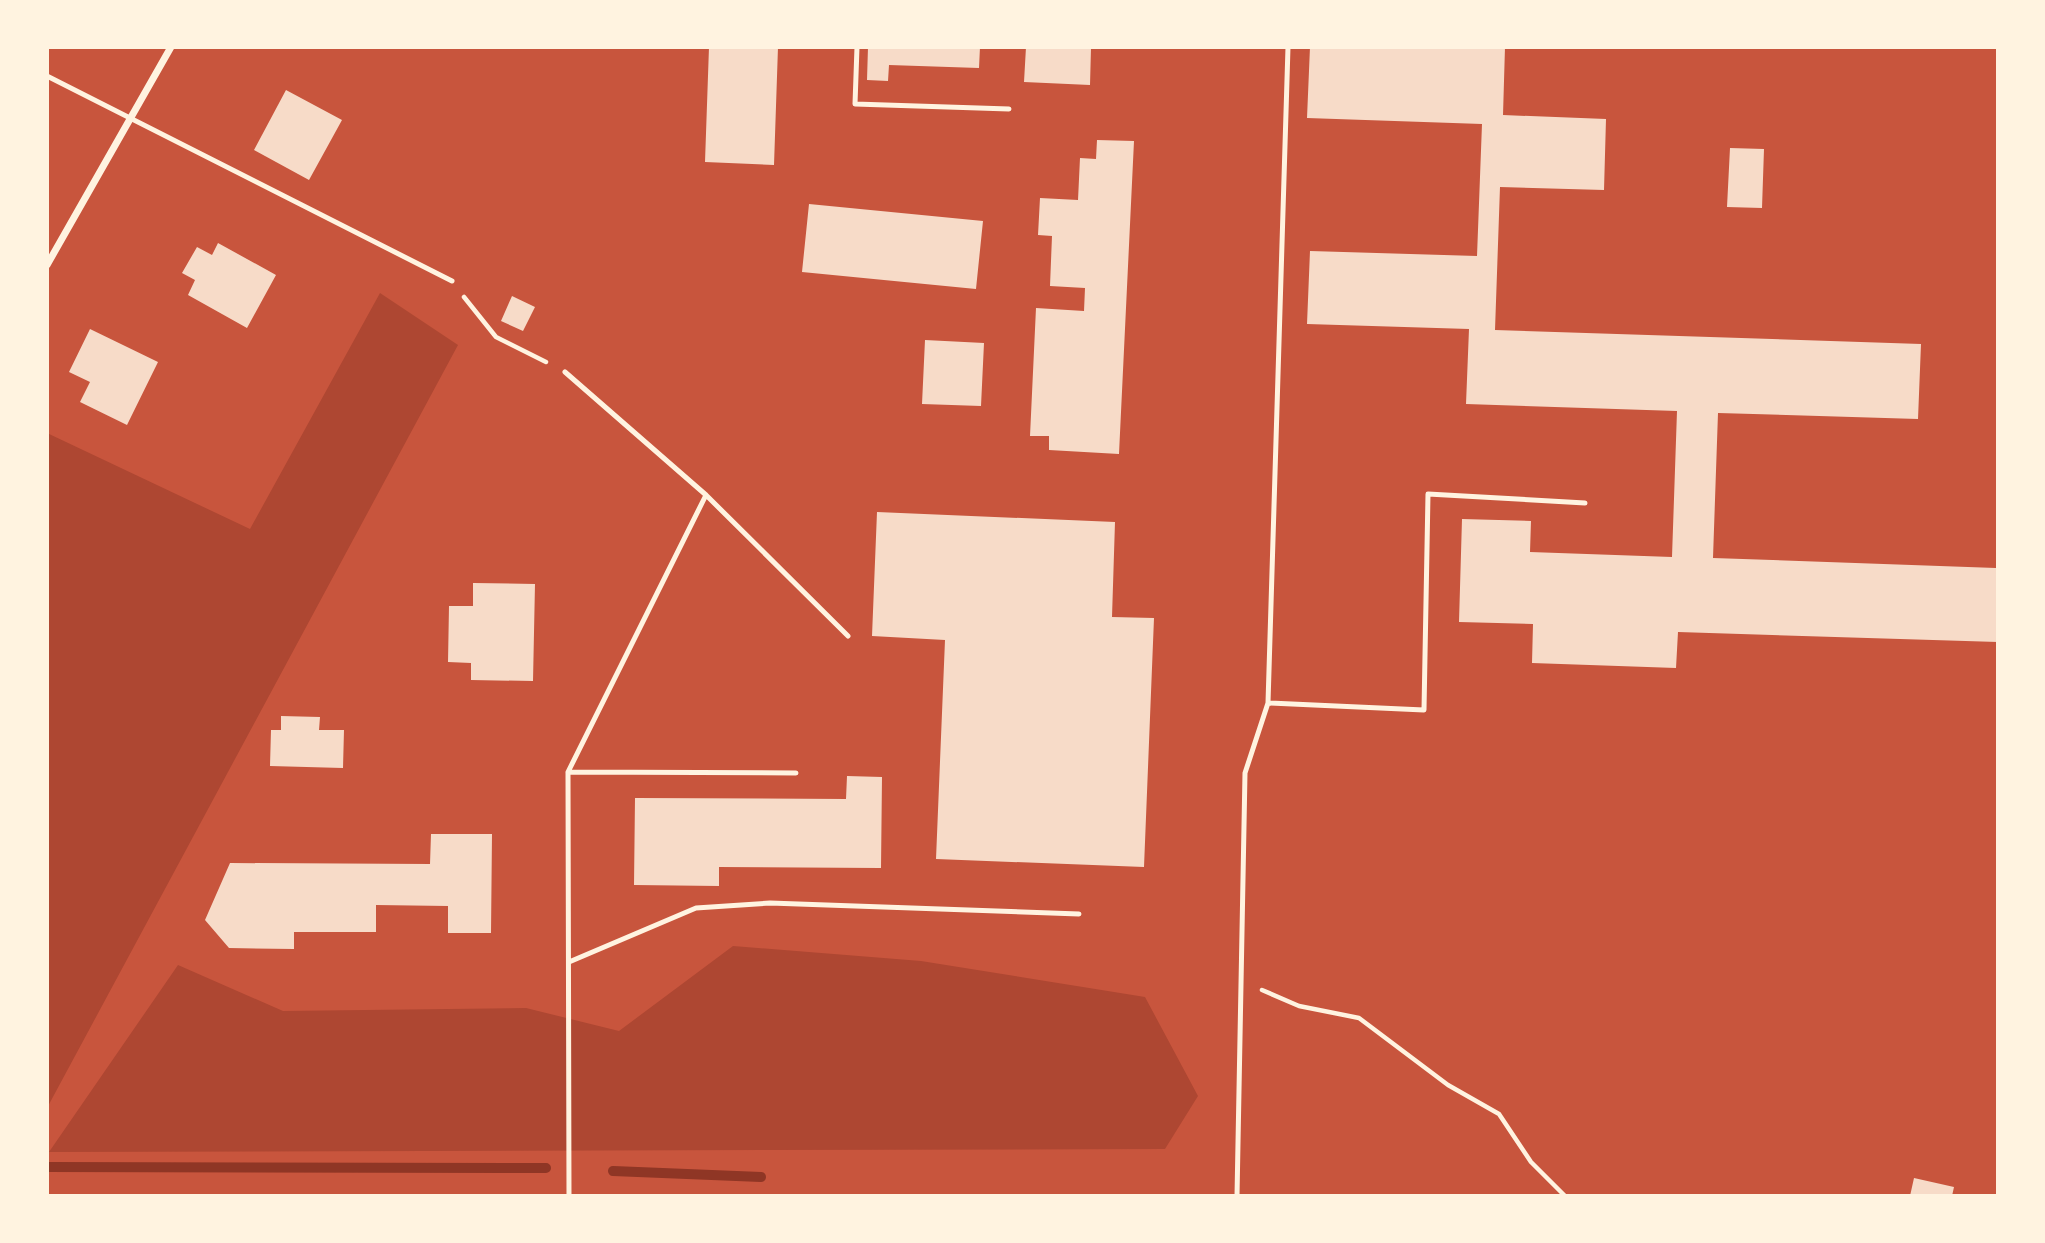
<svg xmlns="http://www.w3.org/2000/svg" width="2045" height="1243" viewBox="0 0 2045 1243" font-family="Mulish,sans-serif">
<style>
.green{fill:#ae4732}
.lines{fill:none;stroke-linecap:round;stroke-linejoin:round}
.stream{stroke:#8f3625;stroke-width:10}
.building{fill:#f7dbc8}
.path{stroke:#fff3e0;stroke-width:4.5}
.service{stroke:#fff3e0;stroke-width:5}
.minor{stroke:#fff3e0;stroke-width:7}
</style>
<rect width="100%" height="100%" fill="#c8553d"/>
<path class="green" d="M380,293L458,345L47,1108V433L250,529Z
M733,946L921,961L1145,997L1198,1096L1165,1149L49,1152L178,965L283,1011L526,1008L619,1031Z"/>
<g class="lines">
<path class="stream" d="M47,1167L546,1168
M613,1171L761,1177"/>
</g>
<path class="building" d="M709,47H778L774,165L705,162Z
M868,47H980L979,68L889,65L888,81L867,80Z
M1026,47L1091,48L1090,85L1024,82Z
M1310,47H1505L1503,115L1606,119L1604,190L1500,187L1495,330L1921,344L1918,419L1718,413L1713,558L1996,568L1998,642L1678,632L1676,668L1532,663L1533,624L1459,622L1462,519L1531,521L1530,552L1672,557L1677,411L1466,404L1469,329L1307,324L1310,251L1477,256L1482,124L1307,118Z
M286,90L342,120L309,180L254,150Z
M1097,140L1134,141L1119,454L1049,450V436H1030L1036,308L1084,311L1085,288L1050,286L1052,236L1038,235L1040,198L1078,200L1080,158L1096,159Z
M1730,148L1764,149L1762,208L1727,207Z
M809,204L983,221L976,289L802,272Z
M218,243L276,275L247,328L188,295L195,280L182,273L197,247L212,255Z
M512,296L535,307L523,331L501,321Z
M90,329L158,362L127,425L80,402L90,382L69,372Z
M925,340L984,343L981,406L922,404Z
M877,512L1115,522L1112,617L1154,618L1144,867L936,859L945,640L872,636Z
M473,583L535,584L533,681L471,680V663L448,662L449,606H473Z
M281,716L320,717L319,730H344L343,768L270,766L271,730H281Z
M847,776L882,777L881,868L719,867V886L634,885L635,798L846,799Z
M431,834H492L491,933H448V906L376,905V932H294V949L229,948L205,920L230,863L430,864Z
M1914,1178L1954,1187L1952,1196H1910Z"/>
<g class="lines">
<path class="path" d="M464,297L496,337L546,362
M1262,990L1299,1006L1359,1018L1448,1085L1499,1114L1531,1162L1565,1196"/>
<path class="service" d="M857,47L855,104L1009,109
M1288,47L1268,703L1424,710L1428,494L1585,503
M47,76L452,281
M565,372L706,495L568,772
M706,495L848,636
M569,962L696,908L770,903L1079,914
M569,1196L568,772L796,773
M1237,1196L1245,773L1268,703"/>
<path class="minor" d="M47,265L171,47"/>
</g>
<rect width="2045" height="1243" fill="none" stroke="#fff3e0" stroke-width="98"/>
</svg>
